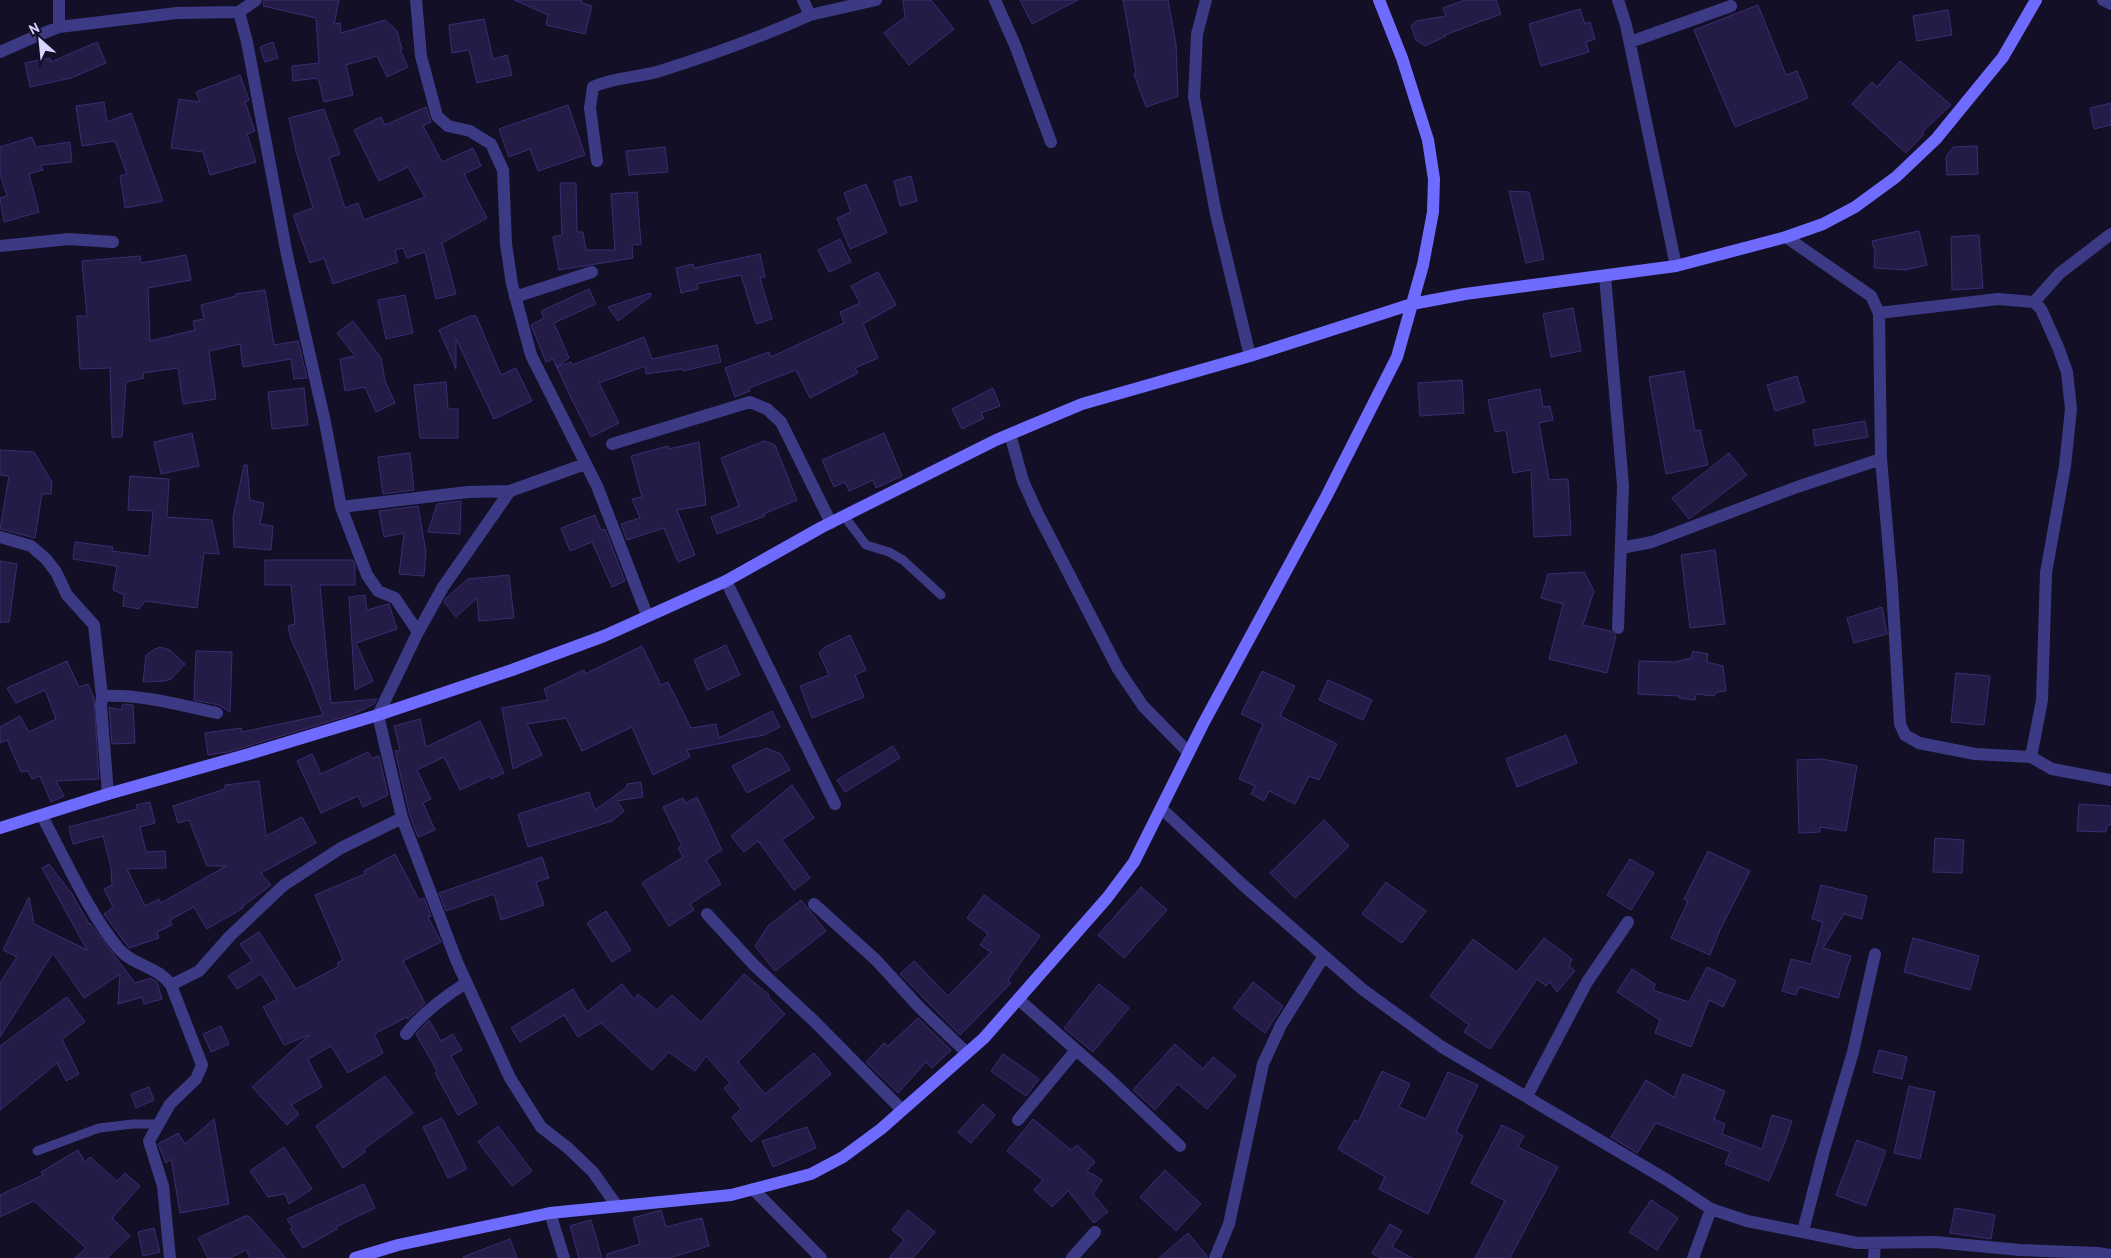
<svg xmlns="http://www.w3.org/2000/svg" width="2111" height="1258" viewBox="0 0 2111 1258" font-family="'PT Sans',sans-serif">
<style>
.building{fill:#241b47;stroke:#3b2d73}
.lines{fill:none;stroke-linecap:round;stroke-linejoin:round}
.lane{stroke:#3d3a85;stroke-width:9}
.street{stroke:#3d3a85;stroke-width:12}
.secondary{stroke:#6f6bff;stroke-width:12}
</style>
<rect width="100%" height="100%" fill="#130f26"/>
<path class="building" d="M264,0H339L334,24L340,23L341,33L385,20L397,31L402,49L400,50L408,67L387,77L377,56L346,65L353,95L324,102L318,78L293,81L292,66L319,63L316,18L263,6Z
M514,0H582V3L592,6L585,34L546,25L548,15Z
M903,0H931L954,29L909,65L884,33L905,17Z
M1020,0H1078L1032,24Z
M1123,0H1168L1176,44L1178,96L1146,107L1134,74L1136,73Z
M1465,0H1496L1501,14L1445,35L1446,36L1425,46L1416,40L1411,26L1416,21L1446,16L1443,8Z
M1758,5L1786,75L1797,71L1808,98L1735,127L1694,30Z
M1580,9L1585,24L1590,22L1595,39L1586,42L1589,52L1541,66L1529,24Z
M1948,10L1952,35L1917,41L1913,16Z
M484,19L493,59L507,55L512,75L477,83L469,50L452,53L449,25Z
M97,42L106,63L71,78L30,87L25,63L50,58L51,62Z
M273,42L278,58L265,62L260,47Z
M1900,61L1951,105L1922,132L1924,134L1906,153L1852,104L1872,82L1877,87Z
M240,75L249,100L245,102L255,131L247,134L256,162L210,175L203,152L171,148L179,99L200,102L196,92Z
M104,102L107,122L131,113L163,201L125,208L120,176L127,174L115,141L82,146L76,106Z
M2111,103V125L2094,129L2090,108Z
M568,105L585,155L538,171L530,149L509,157L499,129Z
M426,107L431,122L423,126L442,162L473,148L481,166L464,174L487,218L442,243L456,294L436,299L425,252L407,258L403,248L395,250L398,262L333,284L324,258L310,263L293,215L313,208L296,151L289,118L324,109L340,154L329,158L345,208L358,203L364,220L425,197L408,167L379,181L354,130L381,117L385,125Z
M32,137L36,147L70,142L72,162L41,165L43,170L29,174L39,212L4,222L0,198L7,196L0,174V147Z
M1977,146L1978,174L1947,175L1946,157L1953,147Z
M665,147L668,172L629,175L626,151Z
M911,176L917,201L900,206L894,181Z
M560,183H576L577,232H583L586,250H615L611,194L637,192L641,244L632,245L633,258L559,270L553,237L562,235Z
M866,184L887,233L850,249L837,218L851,212L844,193Z
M1509,191L1529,192L1544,259L1526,263Z
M1919,231L1927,265L1905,270L1874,268L1875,252L1872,241Z
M1979,235L1983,288L1952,290L1951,237Z
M840,239L851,262L829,272L818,250Z
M760,254L765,277L760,278L772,319L756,324L741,275L697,284L698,289L681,293L676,268L693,264L694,268Z
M186,255L191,280L148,288L150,341L195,330L193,321L204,319L201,305L236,296V294L265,290L274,345L298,341L307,378L294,379L291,359L243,367L240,344L209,351L216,399L183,404L178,368L143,373L144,378L126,382L122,437H112L110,368L80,369L77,316H87L82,261L140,256L141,263Z
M878,272L896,305L863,324L878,358L855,368L858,373L810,398L796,370L749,388L750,391L735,397L725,368L769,352L771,357L844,323L840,312L860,303L851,286Z
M589,289L596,304L554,323L569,358L557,367L571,362L572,365L644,337L652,359L717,345L721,362L683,371L682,369L646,374L645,366L599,383L619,423L591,437L572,400L553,359L546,362L531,325L544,318L541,311Z
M650,293L651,296L618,321L608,307Z
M405,295L413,333L386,339L378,300Z
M1573,308L1581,351L1551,357L1543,314Z
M470,316H476L501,375L516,368L532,401L494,419L456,339V369L439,330Z
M353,321L381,358L385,381L395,403L376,412L365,387L345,391L340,359L355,356L337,333Z
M1684,371L1695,431L1700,430L1708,465L1666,474L1649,377Z
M1797,376L1805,402L1775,411L1767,385Z
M1462,380L1464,413L1420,416L1418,383Z
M446,382L448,409H458V438H420L414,385Z
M304,388L308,425L272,429L268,392Z
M993,388L1000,406L981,413L984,418L962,429L952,409Z
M1540,389L1543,407L1550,406L1553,420L1539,423L1549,480L1568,479L1571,535L1534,537L1531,470L1513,473L1506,430L1495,432L1488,400Z
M1865,421L1868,437L1815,446L1813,430Z
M192,433L199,466L161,474L154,442Z
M884,433L902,476L876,488L873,480L849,491L845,482L834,487L822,460Z
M764,441L775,445L797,500L764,514L765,516L717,534L711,517L739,506L721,458Z
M699,442L706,505L677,510L695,555L678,562L664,528L627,540L621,524L640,518L632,499L642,497L631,456L668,446L669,449Z
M0,450L34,452L52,482L51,494H42L35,538L0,529L9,476L0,475Z
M410,453L414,490L383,494L378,457Z
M1729,453L1747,475L1689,519L1672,498Z
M244,465H247L250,500L264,503L260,524L273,526L271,550L234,547L233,517Z
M130,476L169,479L167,517L212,520L219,554L204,553L197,608L145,601L139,609L123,606L124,595L113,590L117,566L73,559L75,542L113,547L112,551L149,556L153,511L128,510Z
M461,501L460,534L428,532L437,504Z
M418,506L426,552L424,576L399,574L404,533L384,537L379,511Z
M595,515L601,530L605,529L625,581L612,587L592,542L570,551L561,528Z
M1715,550L1725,624L1690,628L1681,555Z
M265,560H353L355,565V585H320L331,703L377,699L374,704L354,714L228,752L208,755L205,733L241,728L242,732L323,715L310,681L291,639L288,626L295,624L291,585H265Z
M0,561L17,564L9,622H0Z
M1584,572L1594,591L1583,625L1611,631L1616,636L1607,673L1549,659L1563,604L1541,598L1548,574Z
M509,575L514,618L479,621L477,598L456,617L444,602L446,598L468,579Z
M365,595L367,610L389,604L397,629L356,643L373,681L355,690L349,597Z
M1882,607L1887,634L1854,643L1847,618Z
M850,635L866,670L855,675L864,697L812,718L800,686L829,675L819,653L825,647Z
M726,645L740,675L707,690L694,660Z
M642,646L661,685L668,682L691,728L716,724L719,738L772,711L780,727L764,735L687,750L690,757L653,775L632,727L582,751L566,718L527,724L542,755L513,769L502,708L548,700L544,689L584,670L585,674Z
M160,647L170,650L185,664L171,679L165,681L143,682L146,655L155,649Z
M196,651L232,652L230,712L219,705L194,700Z
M1693,651L1708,654L1707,662L1723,666L1726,691L1717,692L1714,696L1696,694L1695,700L1679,698V696L1638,694L1639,661L1675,662L1691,658Z
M67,661L79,687L88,684L94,698L99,779L56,781L64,796L51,802L40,776L32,779L28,771L21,772L7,740L0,743V727L20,716L29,732L56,719L45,690L16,703L7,688Z
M1262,671L1295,686L1280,716L1337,744L1319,780L1309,776L1295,804L1269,791L1264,801L1251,794L1255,786L1239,779L1263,724L1241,714Z
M1956,673L1990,676L1984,725L1951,722Z
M1328,680L1372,700L1363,720L1319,700Z
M123,704L133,705L135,743L112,744L109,707L121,710Z
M420,719L426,747L480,721L504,773L491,779L490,776L460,790L444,757L417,770L431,799L423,803L435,830L418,837L410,816L395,751L400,750L394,726Z
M1566,735L1577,763L1517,787L1506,759Z
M893,746L900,758L845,792L837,780Z
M766,748L781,754L790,770L747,793L732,766Z
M368,752L372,758L379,756L388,795L363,807L358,796L321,813L297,761L312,754L321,774Z
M1822,759L1857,766L1846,831L1820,827V832L1799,833L1797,760Z
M259,781L266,836L302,817L316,843L261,873L271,885L242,907L243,908L207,929L194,907L170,920L172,925L157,932L159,938L129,948L104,914L113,907L104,889L112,885L111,867L103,836L73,844L69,827L137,809L136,805L150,802L155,823L140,827L146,852L165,851L166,868L127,869L145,906L159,899L161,903L226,866H207L189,820L178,823L173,806L225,789V785Z
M641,782L643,797L617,801L624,811L612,821L528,847L518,814L589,792L595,810L627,787V784Z
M792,785L814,818L782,840L810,878L794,890L758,841L744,852L731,836Z
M697,797L722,850L706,860L721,884L690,904L694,910L669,926L642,883L683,857L678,848L682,846L663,807L683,798L686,803Z
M2079,804L2111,806V825H2107L2106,832L2077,831Z
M1324,820L1349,846L1295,898L1270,873Z
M1935,838L1964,840L1962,873L1933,872Z
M1708,851L1750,871L1720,930L1710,955L1671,938L1688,901L1684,899Z
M395,854L419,900L424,898L431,916L428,917L441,942L403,961L425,1003L408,1019L407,1017L374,1034L383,1053L348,1073L331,1046L308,1059L322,1087L291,1105L299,1114L287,1125L252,1087L309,1035L284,1045L263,1007L277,999L261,974L237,989L228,976L252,961L240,944L259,932L296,989L339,966L337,963L343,960L315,895L365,874L364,871Z
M542,857L549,878L536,882L544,905L501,920L494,894L446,911L439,893Z
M1630,859L1654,873L1631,910L1607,895Z
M49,864L72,894L89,924L90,923L135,983L151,978L157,982L162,999L144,1004L142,997L118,1004L120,974L84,998L53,953L0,1037V983L17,957L3,950L29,897L34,924L87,950L42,868Z
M1386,882L1426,911L1402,943L1362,914Z
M1821,885L1867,896L1862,919L1844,914L1823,948L1851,956L1838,998L1799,987L1796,995L1782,991L1791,959L1811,964L1823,922L1812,919Z
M1141,887L1167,910L1124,958L1098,935Z
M984,895L1040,936L1008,980L1011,983L960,1035L900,974L914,961L948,996L991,952L980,945L988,934L967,918Z
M801,900L826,931L775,971L755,946L768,926Z
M606,911L631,950L612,962L587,923Z
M1544,938L1572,959L1569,966L1575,971L1557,992L1550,982L1546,986L1537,979L1490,1049L1464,1032L1469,1025L1430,996L1473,939L1517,972Z
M1913,938L1979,956L1970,990L1904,972Z
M1707,967L1736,981L1723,1007L1709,1000L1691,1047L1655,1033L1660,1020L1617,992L1632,969L1655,984L1653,990L1689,1002Z
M744,974L769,995L768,997L785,1014L738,1062L765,1094L814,1053L831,1074L751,1142L732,1117L741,1109L724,1088L730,1083L706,1056L695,1071L669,1052L652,1070L601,1023L578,1037L564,1015L520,1042L511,1028L573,989L587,1012L622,984L634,999L638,994L657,1010L672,995L701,1022Z
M1253,982L1283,1006L1265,1033L1233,1008Z
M1099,984L1129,1008L1093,1052L1064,1028Z
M67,997L85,1022L62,1039L79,1074L66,1081L57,1063L0,1110V1046Z
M918,1018L951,1050L932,1068L926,1062L898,1093L866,1062L884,1043L888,1046Z
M429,1020L441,1041L453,1034L462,1050L451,1056L477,1104L458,1115L435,1073L437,1071L416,1034Z
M221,1026L229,1044L211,1052L203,1034Z
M1175,1044L1203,1069L1213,1057L1236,1076L1207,1109L1178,1084L1155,1110L1133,1090Z
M1879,1050L1907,1057L1902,1079L1873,1072Z
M1003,1054L1039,1079L1026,1096L991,1071Z
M1382,1071L1410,1084L1399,1107L1426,1119L1448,1072L1478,1085L1456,1132L1463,1136L1428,1214L1379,1189L1385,1177L1338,1149L1355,1120L1358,1122Z
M1683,1074L1725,1091L1714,1119L1725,1124L1722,1134L1762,1149L1772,1115L1792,1121L1785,1142L1769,1181L1725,1164L1730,1152L1656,1123L1637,1153L1611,1137L1646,1080L1674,1097Z
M385,1076L413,1113L364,1149L365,1152L343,1168L316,1126Z
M1909,1086L1935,1092L1920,1159L1894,1153Z
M149,1087L154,1100L136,1108L131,1094Z
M983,1104L995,1115L971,1143L958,1132Z
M442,1118L467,1169L448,1178L423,1127Z
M214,1119L229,1204L180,1213L171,1159L166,1163L158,1144L178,1133L185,1144Z
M1033,1119L1071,1150L1077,1145L1095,1162L1087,1171L1102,1180L1093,1194L1108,1212L1094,1223L1068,1191L1052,1207L1034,1190L1043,1180L1007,1151Z
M1502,1125L1524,1136L1518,1147L1558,1167L1510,1258H1475L1505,1201L1471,1183Z
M498,1126L532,1171L512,1186L478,1142Z
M807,1127L816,1148L773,1167L762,1141Z
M1857,1140L1886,1151L1866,1206L1836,1195Z
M284,1147L312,1189L289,1204L285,1194L268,1197L250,1171Z
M78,1150L85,1162L90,1157L117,1181L125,1173L140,1186L112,1218L130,1236L107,1258H75L86,1248L34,1201L0,1217V1195L43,1175L41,1172Z
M1165,1170L1201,1204L1176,1231L1140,1197Z
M364,1184L375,1208L336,1227L337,1229L303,1248L290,1229L293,1228L287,1219Z
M1651,1200L1678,1218L1657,1250L1629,1232Z
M1955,1208L1995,1215L1991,1239L1950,1233Z
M661,1210L666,1227L702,1218L709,1246L669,1258H607V1254L640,1244L633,1218Z
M908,1210L935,1232L913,1258H889L904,1240L892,1230Z
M245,1216H249L286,1258H250L246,1250L230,1258H208L198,1238Z
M591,1220L602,1258H579L570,1226Z
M1390,1224L1402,1231L1392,1247L1412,1258H1380L1372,1253Z
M154,1228L160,1252L143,1256L138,1232Z
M1188,1233L1207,1256V1258H1159Z
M510,1239L517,1258H463V1257Z"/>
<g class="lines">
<path class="lane" d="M844,516L866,545L889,552L903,560L941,595
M37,1151L99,1128L133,1124H158"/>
<path class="street" d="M59,0V27
M416,0L421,56L437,116L448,126L470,131L491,144L503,170L506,244L512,284L531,355L597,486L647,615
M803,0L810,15L876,0
M995,0L1015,45L1051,142
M1206,0L1197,34L1194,97L1216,214L1250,356
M1618,0L1626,25L1676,266
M2103,0L2111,4
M239,12L247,42L287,255L325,422L341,507L367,575L378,591L395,598L418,632L378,715L402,818L457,962L510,1078L541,1127L568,1148L593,1172L617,1206
M1630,42L1731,6
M0,52L34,37L59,27L177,13L239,12L256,0
M597,161L590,108L593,87C614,77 637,78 660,71C711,55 761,37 810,15
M1786,237L1871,296L1879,313L1881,459L1892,586L1900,724L1905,735L1919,743L1975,754L2031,757L2052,769L2111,780
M0,246L69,239L113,242
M1605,276L1623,486L1618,628
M515,297L592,272
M2034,302L2060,273L2111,234
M1879,313L1998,299L2034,302L2041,309L2058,347L2067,372L2071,409L2065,466L2046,573L2042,700L2031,757
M1010,434L1023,481L1037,512L1118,669L1143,706L1189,753
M612,444L750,402L767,409L781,422L831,523
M341,507L468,492L510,491L585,464
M0,537L31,546L46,559L56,572L67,595L94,625L102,696
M1621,548L1652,542L1797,487L1881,459
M726,581L835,804
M418,632L443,587L510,491
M108,794L101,706L102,696C141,694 180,705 217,713
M1161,808L1243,885L1362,989L1442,1047L1667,1180L1711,1209L1747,1221L1857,1243L1935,1242L2020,1250L2097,1253L2111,1255
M42,816C64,857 89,913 118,948C133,966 158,966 171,985L202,1065L196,1079L170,1104L149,1141L163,1186L170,1258
M814,904L876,960L920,1008L967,1053
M707,914L753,964L815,1022L902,1110
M171,985L199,971L230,936L284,885L341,848L402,818
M1018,999L1107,1077L1180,1146
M406,1034C422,1013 444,997 466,983
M1527,1096L1587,982L1628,922
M1018,1120L1076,1050
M753,1189L821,1258
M550,1213L564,1258
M1803,1231L1824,1150L1853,1052L1875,954
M1072,1258L1095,1232
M1215,1258L1229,1224L1263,1064L1281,1025L1324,956
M1693,1258L1711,1209
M1874,1258L1875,1243"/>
<path class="secondary" d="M0,828L108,794L249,754L378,715L512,670L604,636L726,581L822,527L996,440L1082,404L1250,356L1412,304L1465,294L1676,266L1786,237L1823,224L1855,207L1896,177L1936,139L2003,57L2036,0
M355,1258L398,1245L550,1213L731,1195L811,1174L843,1157L881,1129L984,1038L1107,898L1134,862L1203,724L1326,497L1397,357L1423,265L1433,212L1434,179L1428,140L1402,58L1379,0"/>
</g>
<g transform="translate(40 40) rotate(333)" stroke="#130f26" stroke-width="4" paint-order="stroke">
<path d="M0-4L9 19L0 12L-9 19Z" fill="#d9d4ff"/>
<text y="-8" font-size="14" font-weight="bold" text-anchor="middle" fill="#d9d4ff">N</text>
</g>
</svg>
